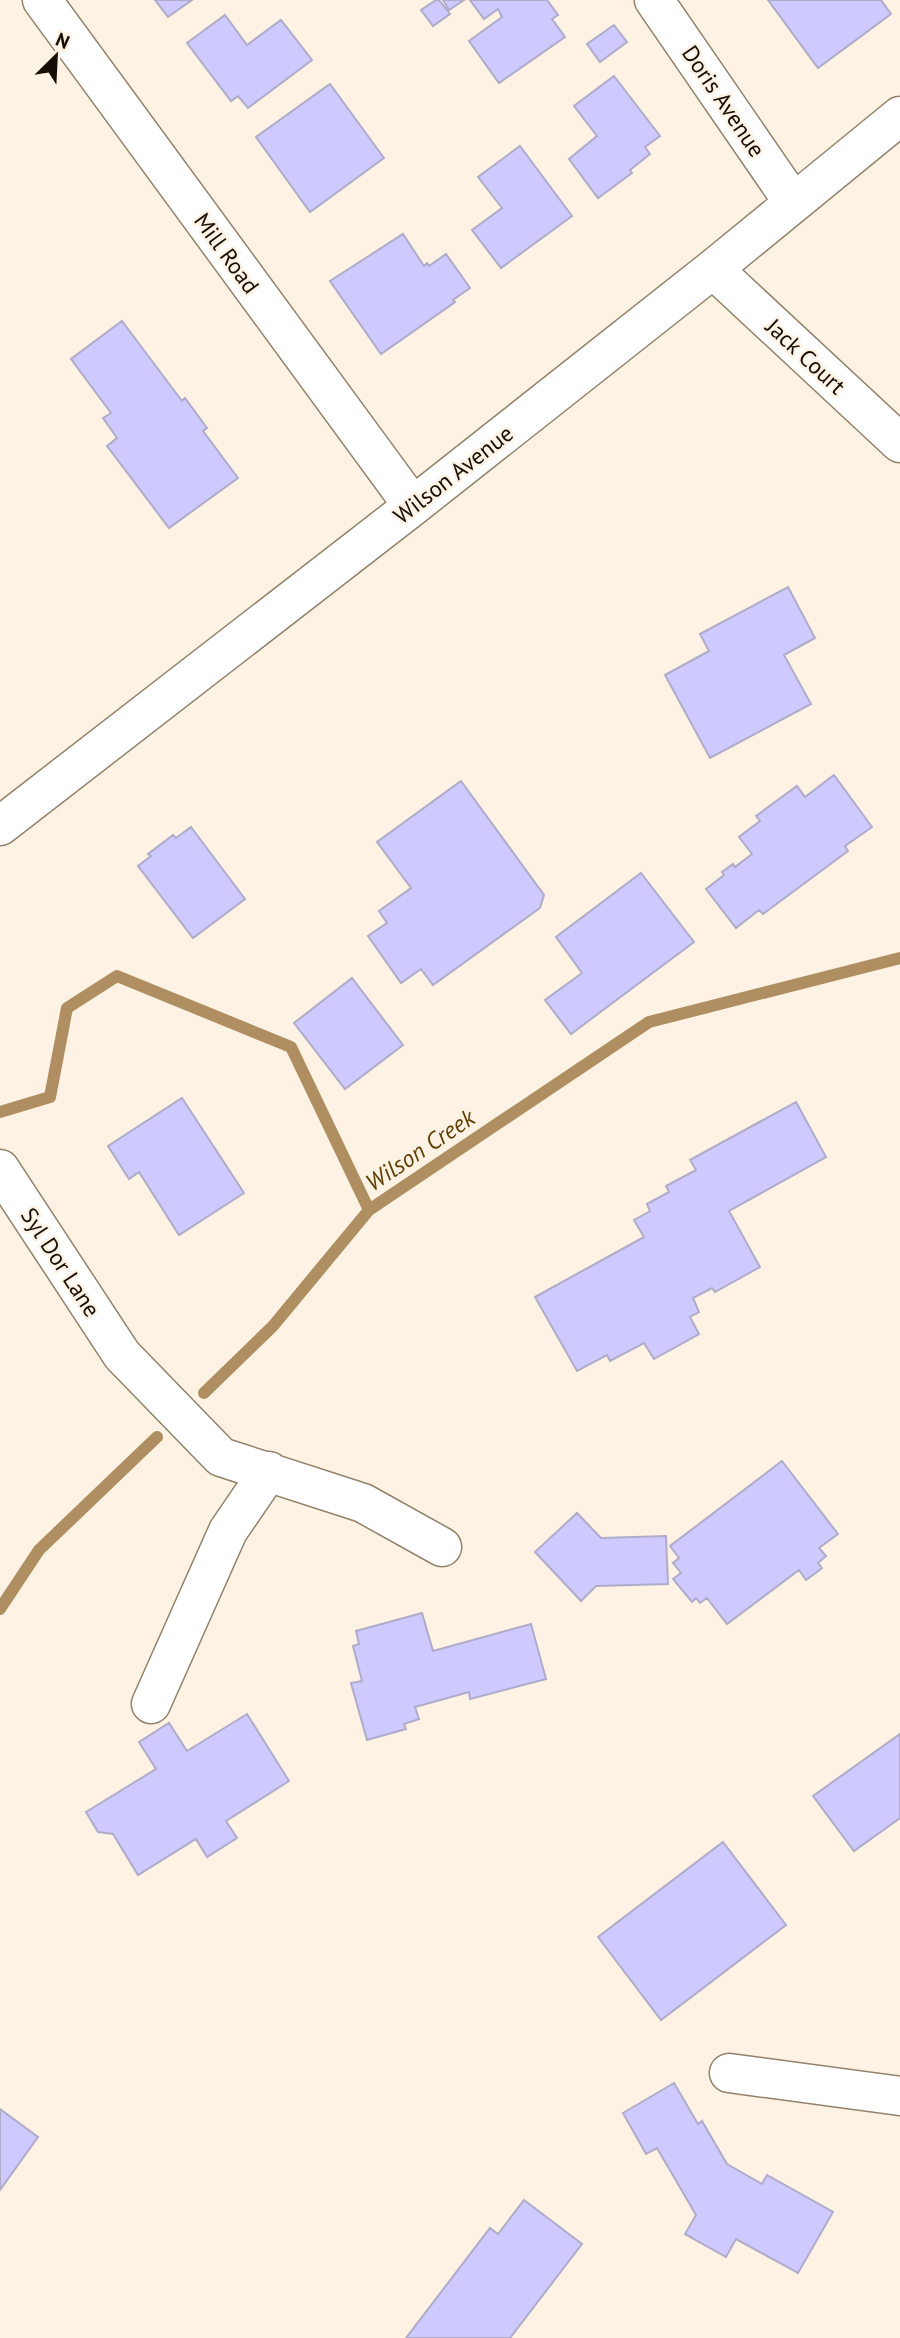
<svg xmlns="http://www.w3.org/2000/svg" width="900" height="2338" viewBox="0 0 900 2338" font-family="'PT Sans',sans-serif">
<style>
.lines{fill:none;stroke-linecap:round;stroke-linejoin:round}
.stream{stroke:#af8e61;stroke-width:12}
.building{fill:#cecaff;stroke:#aeacc8;stroke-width:2}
.minor-casing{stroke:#93826b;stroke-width:41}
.minor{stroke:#fff;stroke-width:38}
.labels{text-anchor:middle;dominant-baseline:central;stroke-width:5;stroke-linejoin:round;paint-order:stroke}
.street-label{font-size:23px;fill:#140e06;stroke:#fdf2e3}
.water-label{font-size:24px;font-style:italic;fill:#613f04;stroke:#fdf2e3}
</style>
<rect width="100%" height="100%" fill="#fdf2e3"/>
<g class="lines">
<path class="stream" d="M0,1112L50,1097L67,1008L117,976L291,1047L369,1210L649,1022L900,958
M204,1393L273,1326L369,1210
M0,1609L39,1550L157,1437"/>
</g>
<path class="building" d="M155,0H192L168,17Z
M436,0H439L450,14L433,26L421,10Z
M443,0H464L449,10Z
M470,0H547L558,15L552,19L565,37L499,83L469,41L502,17L498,9L484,19Z
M768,0H881L891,14L818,68Z
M225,15L247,45L281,20L312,60L248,108L238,96L231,101L187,43Z
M614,25L627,42L600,62L587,44Z
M614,76L660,136L645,147L650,154L630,170L632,173L598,198L569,159L597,136L574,106Z
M330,84L384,158L310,212L256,137Z
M520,146L572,216L501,268L472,230L502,208L478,177Z
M403,234L424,266L427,263L429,266L446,254L470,288L453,300L455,302L381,354L330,281Z
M122,321L182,401L185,398L207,428L203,431L238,478L169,528L107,446L117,438L103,418L111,413L71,359Z
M788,587L815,638L784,655L811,704L710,758L665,675L709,651L700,634Z
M834,775L872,827L845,846L848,851L763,914L759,910L736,928L706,889L724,875L722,872L733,864L735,867L752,854L739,837L760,821L756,816L797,786L805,797Z
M461,781L544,895L540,908L433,985L421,969L401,983L368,936L387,923L379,911L411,888L377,842Z
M191,827L245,899L193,938L138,866L151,856L148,854L173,835L176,838Z
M641,873L694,942L571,1034L545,1000L582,973L556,937Z
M352,978L403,1045L345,1089L294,1023Z
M182,1098L244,1193L179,1235L139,1172L129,1179L108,1146Z
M796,1102L826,1157L729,1211L760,1267L715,1292L712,1288L693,1298L699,1312L690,1317L699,1334L654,1359L644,1343L610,1361L607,1355L577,1371L535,1297L644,1237L634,1220L650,1211L647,1204L669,1192L666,1186L696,1170L690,1160Z
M782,1461L838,1534L819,1548L826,1556L818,1563L822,1568L806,1580L799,1570L727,1624L707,1598L700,1603L696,1598L692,1602L673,1579L681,1573L673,1563L679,1558L670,1546Z
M577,1513L601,1538L666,1536L668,1584L596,1586L581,1601L535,1552Z
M422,1613L433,1651L531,1624L546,1679L470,1699L469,1692L415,1707L419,1719L404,1724L406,1729L367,1740L351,1683L362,1681L353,1646L359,1644L356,1631Z
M247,1714L289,1781L226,1821L237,1838L207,1857L196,1839L138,1875L113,1834L98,1832L86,1812L156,1769L139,1742L169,1723L187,1751Z
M900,1734V1818L854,1851L813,1796Z
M723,1842L786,1925L661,2020L598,1937Z
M674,2083L698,2124L702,2121L727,2164L762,2184L767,2175L833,2212L798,2273L736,2239L726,2257L685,2234L696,2215L657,2148L646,2154L623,2113Z
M0,2109L38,2137L0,2190Z
M524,2200L582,2244L510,2338H406L490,2228L498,2234Z"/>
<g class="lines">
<g class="minor-casing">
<path id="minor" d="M42,0L413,506
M654,0L793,202
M713,269L900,443
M0,826L413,506L713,269L900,116
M0,1169L122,1355L221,1457L363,1503L442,1547
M151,1704L228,1531L269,1471
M729,2073L900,2096"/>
</g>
<use href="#minor" class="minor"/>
</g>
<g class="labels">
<g class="street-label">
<text transform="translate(724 101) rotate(56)">Doris Avenue</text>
<text transform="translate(227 253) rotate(54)">Mill Road</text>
<text transform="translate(806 356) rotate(43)">Jack Court</text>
<text transform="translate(453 474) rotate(-38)">Wilson Avenue</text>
<text transform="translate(61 1262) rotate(57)">Syl Dor Lane</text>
</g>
<g class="water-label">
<text transform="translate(420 1150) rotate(-34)">Wilson Creek</text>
</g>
</g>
<g transform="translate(56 56) rotate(24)" stroke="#fdf2e3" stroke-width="5" paint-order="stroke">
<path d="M0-5L12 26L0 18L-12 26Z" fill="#140e06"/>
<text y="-10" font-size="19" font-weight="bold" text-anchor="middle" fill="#140e06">N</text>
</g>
</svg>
